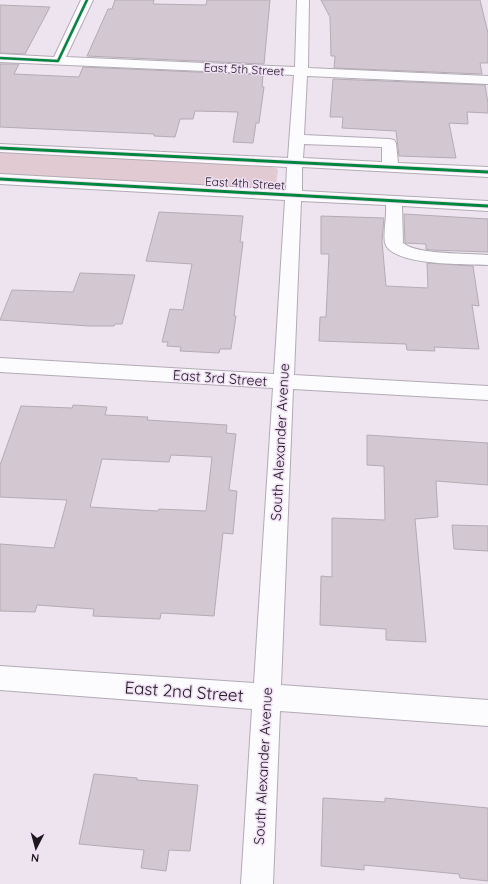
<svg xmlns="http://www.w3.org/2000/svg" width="488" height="884" viewBox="0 0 488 884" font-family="Quicksand,sans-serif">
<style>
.green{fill:#e1cad1}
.building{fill:#d3c8d1;stroke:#b4abb3;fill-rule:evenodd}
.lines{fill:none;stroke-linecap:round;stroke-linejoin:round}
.minor-casing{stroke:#b2abb5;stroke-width:2}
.minor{fill:#fcfbfd;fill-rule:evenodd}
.cycleway-far1-casing{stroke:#f0dff5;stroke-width:4}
.cycleway-casing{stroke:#f0dff5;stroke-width:5}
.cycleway-far1{stroke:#00873e;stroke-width:2.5}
.cycleway{stroke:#00873e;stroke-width:3}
.labels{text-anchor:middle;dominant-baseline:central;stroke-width:3;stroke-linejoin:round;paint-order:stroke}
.far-street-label{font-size:12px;fill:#1c161d;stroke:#f0dff5}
.street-label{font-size:14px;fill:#1c161d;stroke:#f0dff5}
.near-street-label{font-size:17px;fill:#1c161d;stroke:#f0dff5}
</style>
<rect width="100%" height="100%" fill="#ede4f0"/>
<path class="green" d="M0,152L268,166L276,168L278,170L276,184L272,187L265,188L0,174Z"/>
<path class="building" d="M115,0H154L153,4L206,5L207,0H270L264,64L87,56L108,9H112Z
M321,0H480L488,33V63H480L482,74L334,68L335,56H331L330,17Z
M0,5L50,7L25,54L0,53Z
M0,64H19L14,74L79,77L83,67L263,75L262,87H264L259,123H256L253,143L233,142L238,112L195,111L193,119H180L175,137L154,136V134L0,127Z
M333,79L485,85L488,103V113L467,112L468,124L449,123L456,158L399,156L396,131L342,128L343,117H330Z
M159,212L243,216L240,242H243L234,316H236L231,349H220L219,353L180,351L181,347L167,346L168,342H162L170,309L183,310L192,264L146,261Z
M404,214L488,219V252L431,250L426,249V244L405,243Z
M321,216L384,218L382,241L386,286L428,288L427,263L473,266L479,306L472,305L479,349L434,347L435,351L407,350L406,344L319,341L320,317H326L329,254H321Z
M80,273L135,275L122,324H115L114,326H89L0,320L12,290L73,292Z
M73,405L107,407L105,415L148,417L147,420L227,425L226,433L236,434L229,490L237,491L233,534L223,533L214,616L161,613L160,619L93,616L94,609L37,605L35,612L0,611V544L54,548L67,500L0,497V465L21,406L72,408ZM171,455L212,457L206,511L159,509L158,511L90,507L102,459L169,462Z
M367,435L488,443V485L436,481L438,517L415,519L426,642L386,640V629L320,625L321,576L332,577V518L385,520L384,466L367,465Z
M452,525L488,526V551L454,549Z
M94,774L137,778V780L198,785L190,851L169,850L166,871L141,868L144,850L79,844Z
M323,798L385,802V798L488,808V881L460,878L459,874L364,865V870L321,866Z"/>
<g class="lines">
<g class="minor-casing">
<path id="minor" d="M81,0H93L66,57L295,67L297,0H309L308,68L488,76V84L307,76L304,135L389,139L394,140L396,143L398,163L488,167V177L302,167V191L488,201V211L402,206L403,243C417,255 468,253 488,255V265C468,264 391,266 385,243C383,233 387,217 386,205L301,201L294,375L488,386V400L293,389L281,685L488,700V726L280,711L273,884H241L252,709L0,690V666L254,683L273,388L0,372V358L274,374L285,200L0,184V174L286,190L287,167L0,152V144L288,158L294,75L0,62V54L54,57ZM304,144L382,147V162L303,158Z"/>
</g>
<use href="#minor" class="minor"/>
<g class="cycleway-far1-casing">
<path id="cycleway-far1" d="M0,58L58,61L87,0"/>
</g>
<g class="cycleway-casing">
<path id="cycleway" d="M0,148L488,172
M0,179L488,206"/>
</g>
<use href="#cycleway-far1" class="cycleway-far1"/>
<use href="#cycleway" class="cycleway"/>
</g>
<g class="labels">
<g class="far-street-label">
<text transform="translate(244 69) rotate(3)">East 5th Street</text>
<text transform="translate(245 183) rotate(3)">East 4th Street</text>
</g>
<g class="street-label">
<text transform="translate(220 378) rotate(4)">East 3rd Street</text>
<text transform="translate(280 442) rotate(-87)">South Alexander Avenue</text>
<text transform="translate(263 766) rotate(-87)">South Alexander Avenue</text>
</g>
<g class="near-street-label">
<text transform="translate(184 691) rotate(4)">East 2nd Street</text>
</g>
</g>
<g transform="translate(36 848) rotate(186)" stroke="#f0dff5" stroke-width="3" paint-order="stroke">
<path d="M0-3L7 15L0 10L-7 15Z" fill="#1c161d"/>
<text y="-6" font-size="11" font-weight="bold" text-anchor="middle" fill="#1c161d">N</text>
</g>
</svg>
